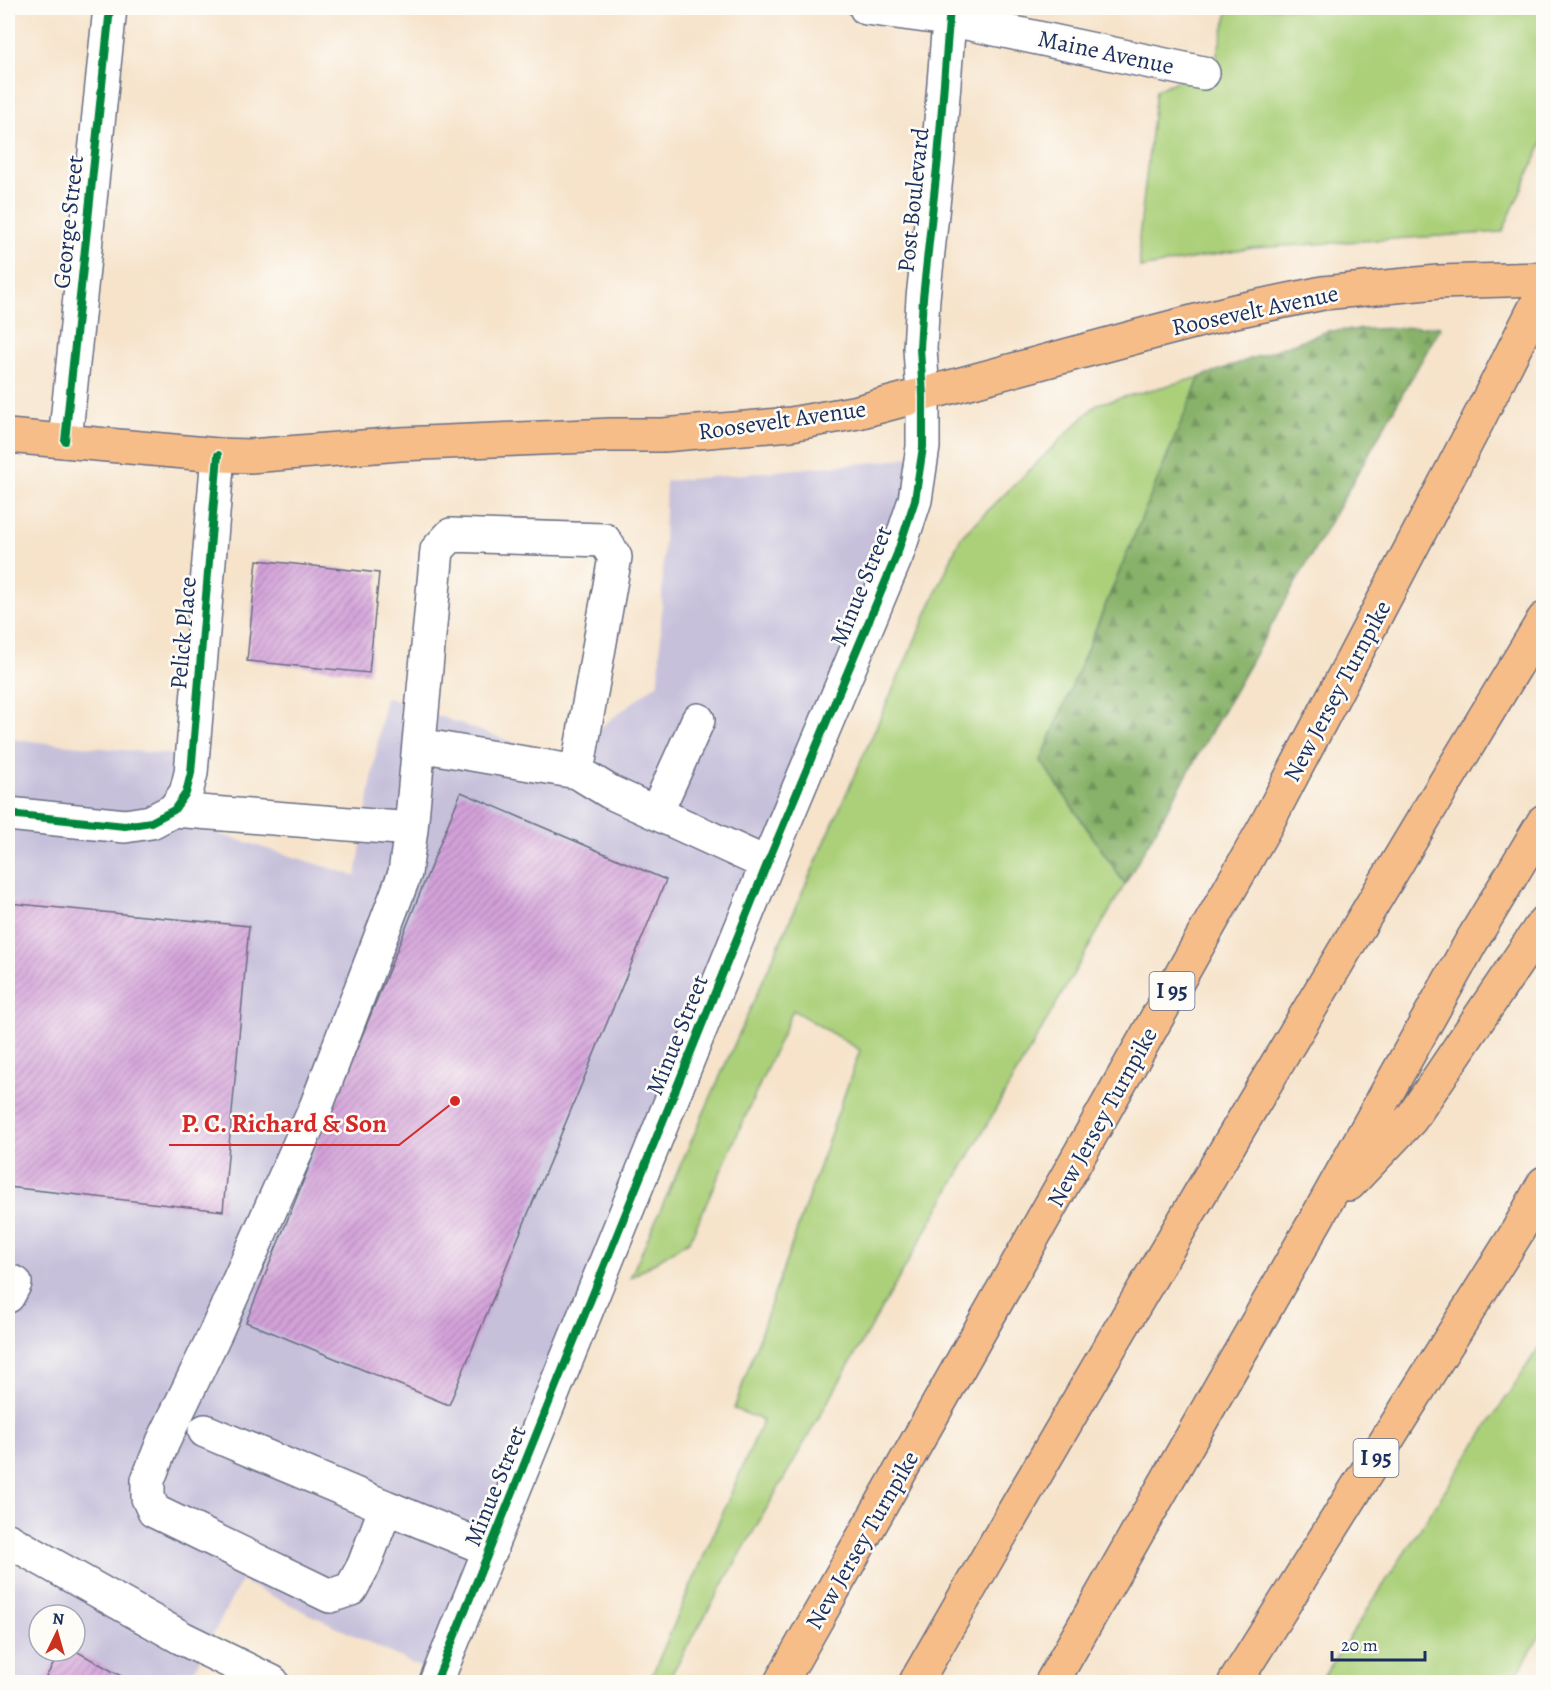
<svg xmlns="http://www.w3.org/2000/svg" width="1551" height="1690" viewBox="0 0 1551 1690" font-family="Alegreya,serif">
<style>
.industrial{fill:#c6c0da;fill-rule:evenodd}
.green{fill:#abd079;stroke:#63806c;stroke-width:1.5}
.forest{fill:url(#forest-firs);stroke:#527064;stroke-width:1.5}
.building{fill:url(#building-hatch)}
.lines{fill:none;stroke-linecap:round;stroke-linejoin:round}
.minor-casing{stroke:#686e84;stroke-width:36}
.major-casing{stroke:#686e84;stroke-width:36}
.highway-casing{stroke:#686e84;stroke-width:36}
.minor{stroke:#fff;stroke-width:33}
.major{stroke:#f7bd88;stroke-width:33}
.highway{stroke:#f7bd88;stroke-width:33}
.cycleway-casing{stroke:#fdfcf7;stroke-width:11}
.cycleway{stroke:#00873e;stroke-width:8}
.labels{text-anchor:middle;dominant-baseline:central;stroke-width:5;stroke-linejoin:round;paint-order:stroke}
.shield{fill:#fdfcf7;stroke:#5f6c8c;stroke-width:1.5}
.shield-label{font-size:22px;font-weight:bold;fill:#1b2f5e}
.street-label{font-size:24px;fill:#1b2f5e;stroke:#fdfcf7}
.leader{fill:none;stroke:#d62828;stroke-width:2}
.callout-dot{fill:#d62828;stroke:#fdfcf7;stroke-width:2}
.callout-label{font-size:26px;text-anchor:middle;font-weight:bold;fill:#d62828;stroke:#fdfcf7;stroke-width:5;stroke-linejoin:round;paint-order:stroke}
</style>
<defs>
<pattern id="forest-firs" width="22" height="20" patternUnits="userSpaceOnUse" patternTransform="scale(1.5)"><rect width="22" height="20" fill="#88b269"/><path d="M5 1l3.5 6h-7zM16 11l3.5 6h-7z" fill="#6e915a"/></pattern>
<pattern id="building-hatch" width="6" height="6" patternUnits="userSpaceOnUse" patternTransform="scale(1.5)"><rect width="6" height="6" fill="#d4a2d9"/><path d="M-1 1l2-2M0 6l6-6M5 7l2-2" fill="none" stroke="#ab84b3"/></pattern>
</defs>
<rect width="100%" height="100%" fill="#fdfcf7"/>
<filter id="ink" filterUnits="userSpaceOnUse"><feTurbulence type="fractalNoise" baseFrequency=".0167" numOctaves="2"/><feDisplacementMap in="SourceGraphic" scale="12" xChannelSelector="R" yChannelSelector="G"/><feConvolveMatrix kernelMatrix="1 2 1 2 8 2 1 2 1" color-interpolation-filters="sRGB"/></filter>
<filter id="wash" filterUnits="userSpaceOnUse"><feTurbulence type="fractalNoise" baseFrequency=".008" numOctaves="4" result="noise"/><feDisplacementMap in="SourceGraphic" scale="24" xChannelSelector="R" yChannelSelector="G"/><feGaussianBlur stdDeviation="1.35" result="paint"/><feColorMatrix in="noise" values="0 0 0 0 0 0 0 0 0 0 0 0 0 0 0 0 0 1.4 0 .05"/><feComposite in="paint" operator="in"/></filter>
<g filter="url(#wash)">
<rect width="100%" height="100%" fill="#f6e3ca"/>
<path class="industrial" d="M939,451L432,1673L241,1581L188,1682H8V739L197,757L190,825L356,876L385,697L560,759L659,682L666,481L887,461ZM39,1615H75V1651H39Z"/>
<path class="green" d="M1229,8H1543V142L1502,232L1253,248L1140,268L1139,238L1156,90L1214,65Z
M1200,377L1041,761L1125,884L667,1682H649L763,1420L734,1409L860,1050L793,1010L690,1240L630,1278L961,537L1097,404Z
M1543,1341V1630L1513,1682H1320Z"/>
<path class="forest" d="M1441,326L1125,884L1041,761L1200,377L1328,331Z"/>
<g id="blocks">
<path class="building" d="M257,560L379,573L369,673L247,661Z
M461,792L666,880L449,1405L246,1322Z
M8,903L249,926L223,1211L8,1187Z
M61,1651H76L132,1682H43Z"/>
</g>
</g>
<g filter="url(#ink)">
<use href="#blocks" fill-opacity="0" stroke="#686e84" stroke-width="1.5"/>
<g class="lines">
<g class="minor-casing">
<path id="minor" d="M866,8L948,19L1203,73
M65,441L110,8
M419,745L577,772
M174,810L411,829
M656,813L698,720
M8,814L125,826L151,822L174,810L186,793L191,773L218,455
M8,1296L15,1283
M205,1431L386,1507
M8,1540L182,1638L272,1682
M491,1550L386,1507L364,1565L351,1589L330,1596L154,1511L148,1498V1480L163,1442L215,1334L316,1107L405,873L411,829L437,550L451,535L604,540L615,557L577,772L610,792L767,864
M436,1682L767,864L897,554L915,500L923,447V396L920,348L923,298L938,158L950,8"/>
</g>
<g class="major-casing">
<path id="major" d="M8,436L218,455L250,456L400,444L611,435H663L791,424L858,412L1154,332L1235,311L1323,293L1438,282L1544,279"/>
</g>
<g class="highway-casing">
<path id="highway" d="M1349,1184L1411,1119L1544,922
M781,1682L1266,825L1475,426L1544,290
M916,1682C1120,1325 1331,971 1544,619
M1052,1682L1318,1216L1470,944L1544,821
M1235,1682L1516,1234L1544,1183"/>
</g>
<use href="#minor" class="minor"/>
<use href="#major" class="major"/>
<use href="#highway" class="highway"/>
<g class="cycleway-casing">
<path id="cycleway" d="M65,441L110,8
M8,814L125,826L151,822L174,810L186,793L191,773L218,455
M436,1682L767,864L897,554L915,500L923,447V396L920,348L923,298L938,158L950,8"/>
</g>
<use href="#cycleway" class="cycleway"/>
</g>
</g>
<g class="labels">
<g class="shield">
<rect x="1149.5" y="972" width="45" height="38" rx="4.5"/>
<rect x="1353.5" y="1439" width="45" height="38" rx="4.5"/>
</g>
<g class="shield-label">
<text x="1172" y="991">I 95</text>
<text x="1376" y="1458">I 95</text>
</g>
<g class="street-label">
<text transform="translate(1106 52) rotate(12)">Maine Avenue</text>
<text transform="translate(913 200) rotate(-84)">Post Boulevard</text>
<text transform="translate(68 222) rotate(-84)">George Street</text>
<text transform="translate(1255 310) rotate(-12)">Roosevelt Avenue</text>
<text transform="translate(782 420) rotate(-8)">Roosevelt Avenue</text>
<text transform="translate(861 586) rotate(-68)">Minue Street</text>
<text transform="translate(183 633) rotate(-85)">Pelick Place</text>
<text transform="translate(1337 691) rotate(-62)">New Jersey Turnpike</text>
<text transform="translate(677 1035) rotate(-68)">Minue Street</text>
<text transform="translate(1102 1117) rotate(-61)">New Jersey Turnpike</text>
<text transform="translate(495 1486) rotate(-68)">Minue Street</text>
<text transform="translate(862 1540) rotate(-60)">New Jersey Turnpike</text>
</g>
</g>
<path class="leader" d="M455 1101L399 1145H169"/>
<circle class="callout-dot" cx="455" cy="1101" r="6"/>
<g class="callout-label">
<text x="284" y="1132">P. C. Richard &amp; Son</text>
</g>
<rect width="1551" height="1690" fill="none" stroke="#fdfcf7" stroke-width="30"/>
<g transform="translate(57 1633) rotate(5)"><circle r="28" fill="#fdfcf7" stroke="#a3aaba" stroke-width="1.5"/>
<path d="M0-4.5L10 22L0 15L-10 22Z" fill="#c8321e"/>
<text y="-9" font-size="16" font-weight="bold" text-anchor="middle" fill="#1b2f5e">N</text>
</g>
<path d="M1332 1651v9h93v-9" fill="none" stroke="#1b2f5e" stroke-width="3"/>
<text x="1341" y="1651" font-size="18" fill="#1b2f5e" stroke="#fdfcf7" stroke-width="4.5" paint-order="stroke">20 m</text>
</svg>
